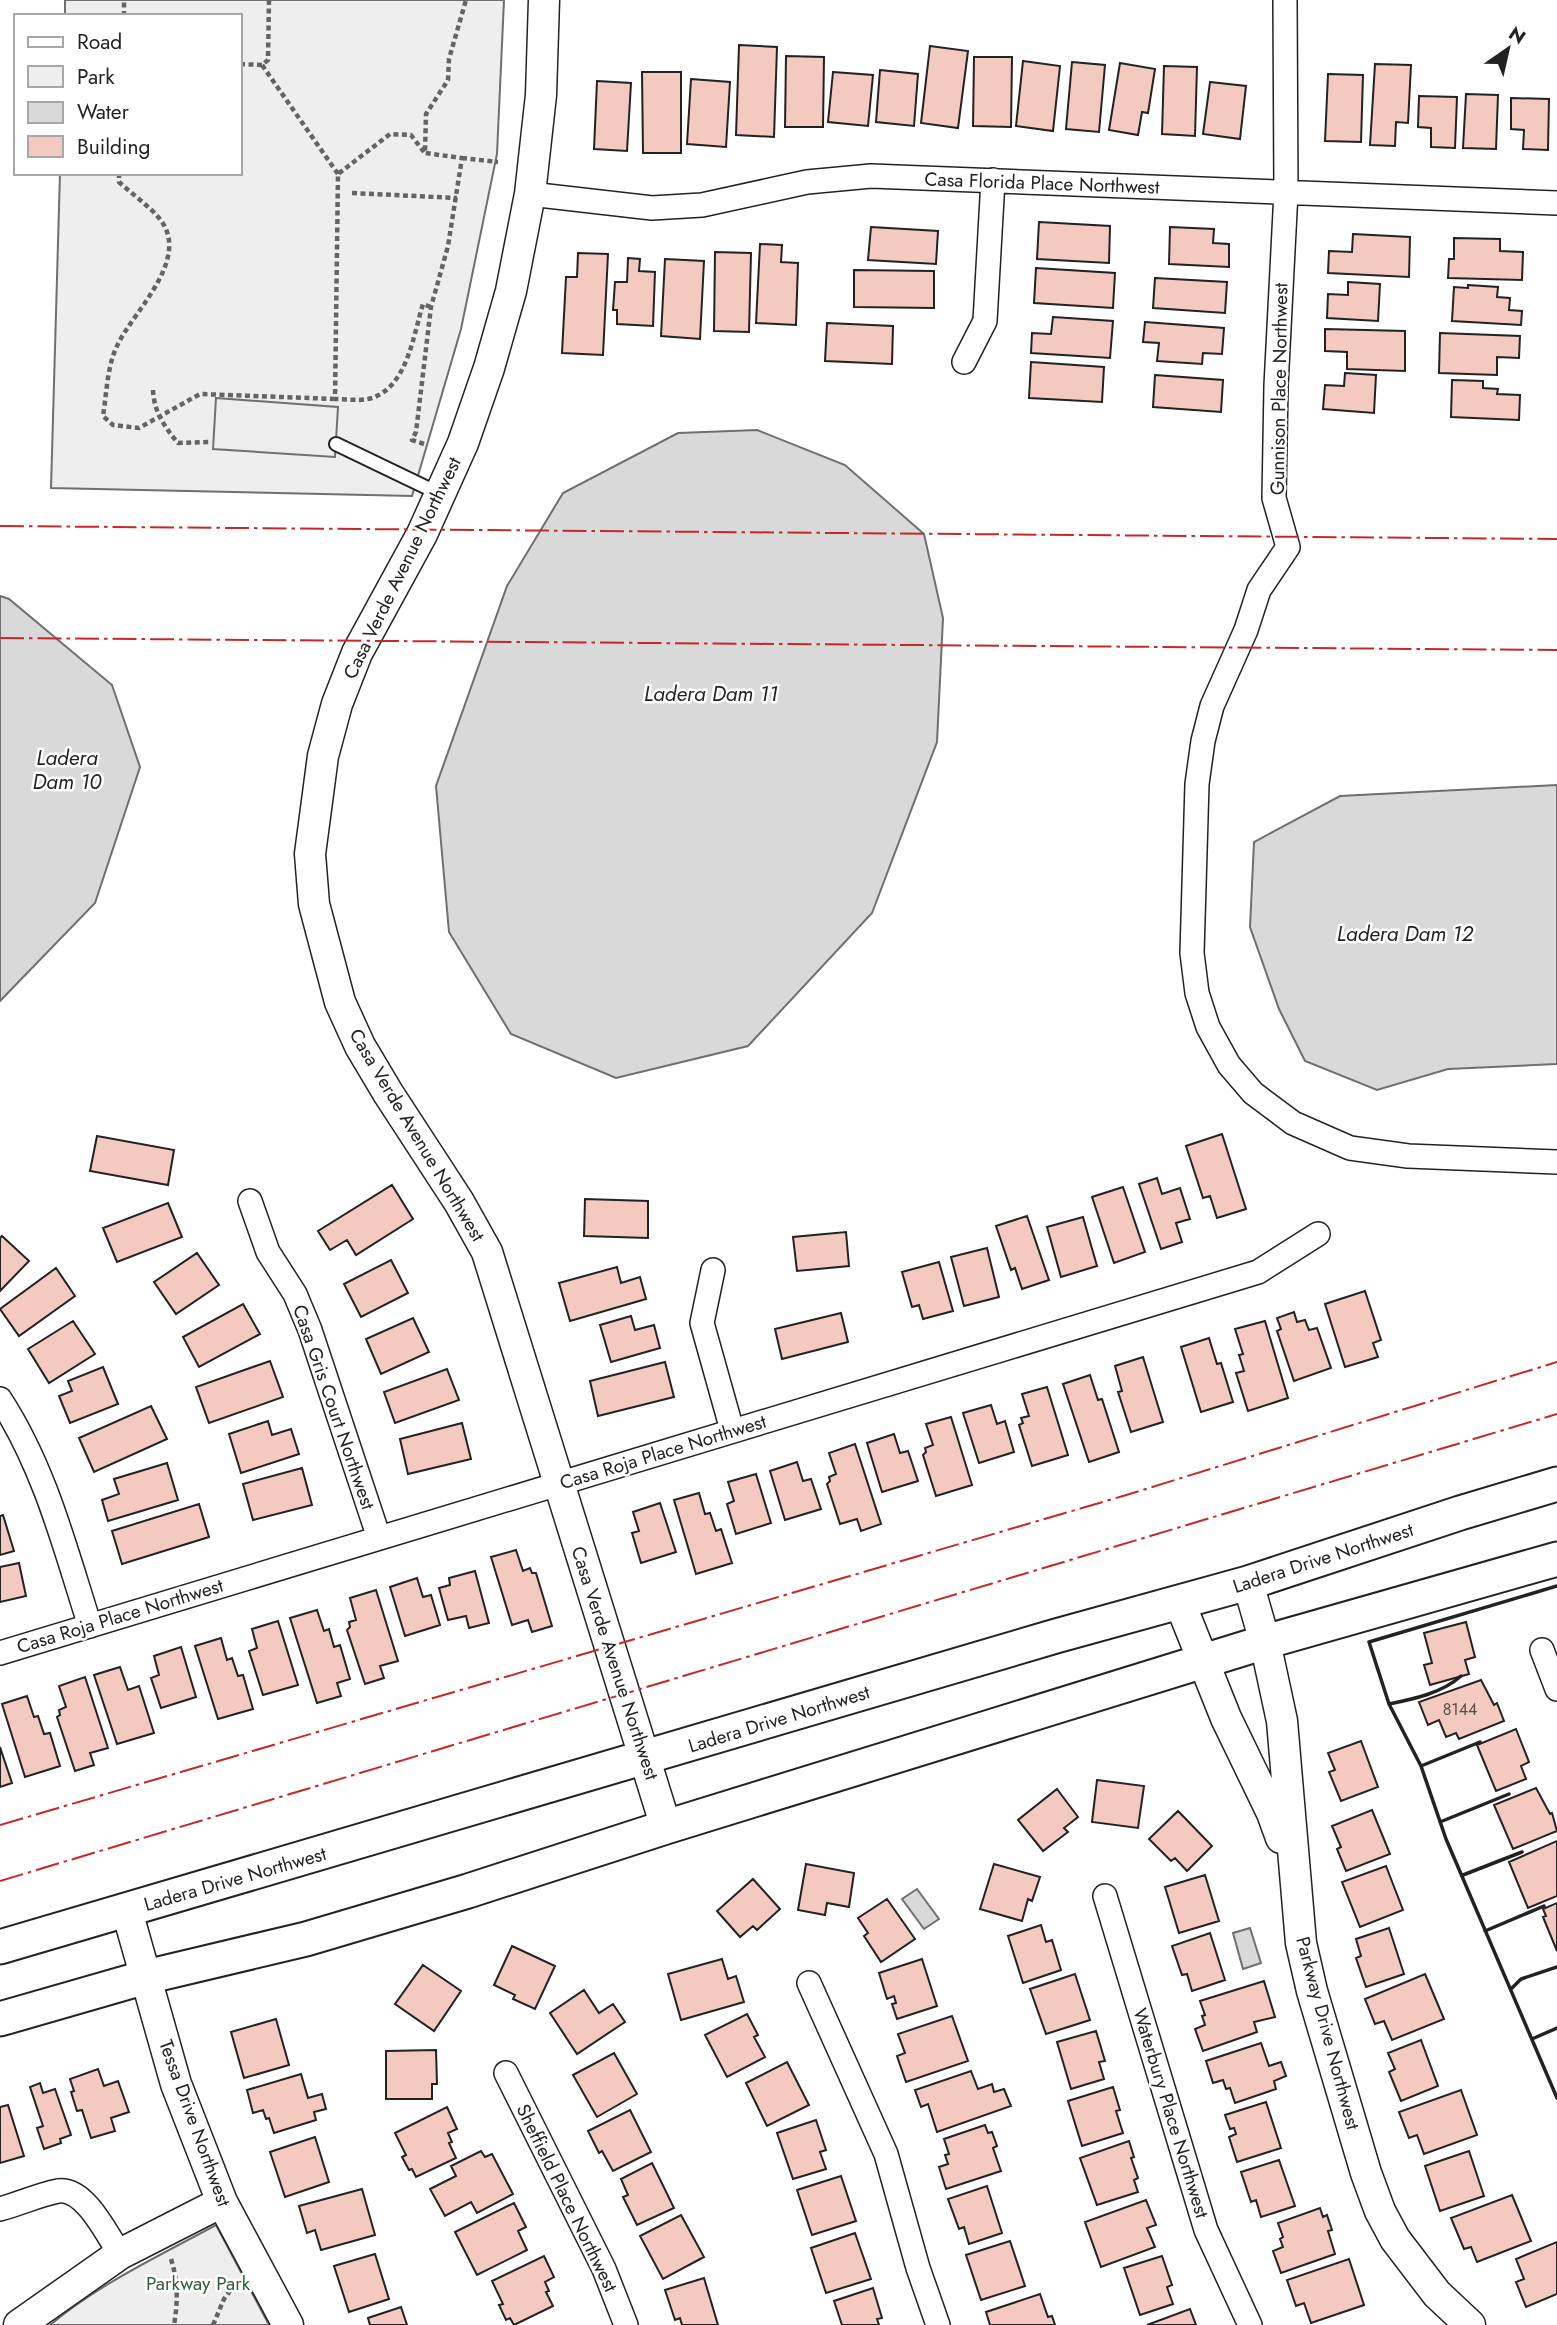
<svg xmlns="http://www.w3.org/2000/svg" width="1557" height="2325" viewBox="0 0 1557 2325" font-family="Jost,sans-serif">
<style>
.green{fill:#eee;stroke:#6f6f6f;stroke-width:2}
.parking{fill:#ededed;stroke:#6f6f6f;stroke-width:2}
.water{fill:#d9d9d9;stroke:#6f6f6f;stroke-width:2}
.building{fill:#f3c9c0;stroke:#222;stroke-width:2}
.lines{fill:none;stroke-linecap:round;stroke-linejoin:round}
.service-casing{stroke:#222;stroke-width:16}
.minor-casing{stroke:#222;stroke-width:26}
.tertiary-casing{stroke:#222;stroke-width:33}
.secondary-casing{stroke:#222;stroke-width:37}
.path{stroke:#646464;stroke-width:4.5;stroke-dasharray:5 3.5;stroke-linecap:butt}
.service{stroke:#fff;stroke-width:12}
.minor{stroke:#fff;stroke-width:23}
.tertiary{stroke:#fff;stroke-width:30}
.secondary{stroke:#fff;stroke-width:33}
.wall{stroke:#222;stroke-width:3.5}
.power{stroke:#c62828;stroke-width:2;stroke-dasharray:24 5 3.5 5;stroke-linecap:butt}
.labels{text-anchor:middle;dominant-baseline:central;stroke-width:5;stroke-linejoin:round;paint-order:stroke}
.number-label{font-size:16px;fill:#564c4a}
.street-label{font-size:19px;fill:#222;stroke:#fff}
.park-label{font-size:19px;fill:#2f5e38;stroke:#fff}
.water-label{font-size:21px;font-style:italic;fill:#222;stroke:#fff}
</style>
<rect width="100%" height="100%" fill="#fff"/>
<path class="green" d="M65,0H504L497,154L461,329L412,496L51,488L60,173H240V16H65Z
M216,2225L269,2325H50C99,2284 159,2256 216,2225Z"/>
<path class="parking" d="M216,398L338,407L335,457L213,449Z"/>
<path class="water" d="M757,430L845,465L924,534L943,618L937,742L872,913L748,1046L616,1078L511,1034L449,932L436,786L507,586L563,493L678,433Z
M0,596L9,599L112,685L140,767L95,903L0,1001Z
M1557,785V1064L1448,1069L1377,1090L1305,1061L1279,1009L1250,927L1254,842L1340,796Z
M917,1889L939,1919L924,1929L902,1899Z
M1250,1928L1261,1963L1243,1969L1233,1933Z"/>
<path class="building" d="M739,45L777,47L774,137L736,135Z
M930,46L968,51L958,128L921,123Z
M786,56L824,57L823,127H785Z
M974,57H1012L1011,127L973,126Z
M1023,61L1060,66L1053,131L1016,126Z
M1072,62L1105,65L1099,132L1066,129Z
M1120,63L1155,69L1148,113L1142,112L1138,135L1109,130Z
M1375,64L1411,65L1408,123L1396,122L1395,146L1370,145Z
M1164,66L1197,67L1195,136L1162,134Z
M880,70L918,74L914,126L876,122Z
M642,72H681V153H643Z
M833,72L873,75L868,126L828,122Z
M1328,74L1363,75L1361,142L1325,141Z
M691,79L730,82L726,147L687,144Z
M597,81L631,83L627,151L594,149Z
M1210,82L1246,86L1240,139L1203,134Z
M1466,94L1498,95L1496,149L1463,148Z
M1419,96L1457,97L1455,148L1431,147V128L1418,127Z
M1511,98L1549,99L1548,150L1523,149L1524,130L1511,129Z
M1039,222L1110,226L1109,263L1037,259Z
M871,227L938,231L936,264L868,260Z
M1170,227L1214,229L1213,243L1229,244V267L1169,264Z
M1353,234L1410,237L1409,277L1328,273L1329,251L1352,252Z
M1454,238L1500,239V251L1523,252L1522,280L1448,278L1449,259H1454Z
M760,244L782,245L781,262L798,263L796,325L756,323Z
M715,252L751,253L749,332L714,331Z
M578,253L608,254L603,355L562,353L566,277H577Z
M628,258L640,259L639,271L655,272L653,326L617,324V310H613L615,282H627Z
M665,259L704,261L700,339L661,336Z
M1036,268L1115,273L1113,308L1034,303Z
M854,270L934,271V308L854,307Z
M1155,278L1227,282L1225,313L1153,308Z
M1348,282L1380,284L1378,321L1327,318L1328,294L1348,295Z
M1468,285L1498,287L1497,297L1510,298L1509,310L1522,311L1521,325L1452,321L1454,287L1468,288Z
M1053,317L1113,321L1110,358L1031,353L1032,333L1051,334Z
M1145,322L1224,328L1222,354L1203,353L1202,364L1157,361L1159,343L1143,342Z
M827,323L893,326L892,364L825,361Z
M1325,329L1405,331V371L1347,369V352L1325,351Z
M1440,333L1520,336L1519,358L1497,357V375L1439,373Z
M1031,362L1104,367L1102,402L1029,398Z
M1345,373L1376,375L1374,413L1323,409L1325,385L1344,386Z
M1155,375L1223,380L1221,412L1153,407Z
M1452,380L1483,381V388L1498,389L1497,394L1520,395L1519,420L1451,417Z
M1222,1134L1246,1209L1217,1218L1210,1196L1203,1198L1186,1146Z
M97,1136L174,1150L168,1185L90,1171Z
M1157,1178L1162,1194L1180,1188L1190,1219L1176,1223L1182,1242L1161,1249L1139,1184Z
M392,1185L413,1219L356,1255L347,1240L330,1250L318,1231Z
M1123,1187L1145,1252L1114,1263L1092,1197Z
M585,1199L648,1201V1238L584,1236Z
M168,1203L182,1237L117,1262L103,1228Z
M1027,1216L1049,1280L1022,1289L1015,1268L1011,1270L996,1226Z
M1083,1217L1097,1266L1061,1277L1047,1227Z
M846,1232L849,1266L797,1271L793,1237Z
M2,1236L29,1261L0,1291V1238Z
M987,1248L999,1297L964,1306L951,1257Z
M197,1253L219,1285L176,1314L154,1282Z
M391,1260L408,1293L361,1317L344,1284Z
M939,1262L953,1311L923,1319L919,1305L912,1307L902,1272Z
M617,1267L621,1283L640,1277L646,1299L570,1321L559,1283Z
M56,1268L75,1296L19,1336L0,1309Z
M1365,1291L1381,1340L1373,1343L1378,1357L1345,1367L1325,1304Z
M243,1304L260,1334L199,1367L183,1337Z
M1294,1312L1297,1322L1305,1320L1309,1330L1317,1328L1331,1368L1294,1381L1277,1331L1281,1329L1277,1318Z
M841,1313L848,1342L782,1359L775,1329Z
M631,1316L635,1330L654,1325L660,1348L611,1362L600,1325Z
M413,1318L429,1352L381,1374L366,1339Z
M73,1321L95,1354L49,1383L28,1349Z
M1265,1321L1288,1398L1248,1411L1236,1373L1244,1371L1239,1355L1243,1354L1235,1329Z
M1209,1338L1217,1364L1221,1363L1233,1402L1201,1412L1181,1347Z
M1143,1357L1163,1422L1131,1432L1118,1392L1122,1391L1115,1366Z
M270,1361L283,1397L209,1423L196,1387Z
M665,1362L674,1397L598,1416L590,1381Z
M103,1367L118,1404L70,1423L59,1396L72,1391L68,1381Z
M447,1369L459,1400L395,1423L384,1392Z
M1090,1375L1098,1400L1102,1399L1119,1452L1089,1462L1063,1384Z
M1047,1387L1068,1455L1032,1466L1019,1425L1023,1423L1021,1418L1029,1416L1022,1394Z
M991,1405L997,1424L1005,1421L1014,1452L979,1463L963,1413Z
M151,1406L167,1439L94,1472L79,1438Z
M951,1417L972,1485L936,1496L923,1455L926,1452L925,1448L933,1445L926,1424Z
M268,1421L272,1435L291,1429L299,1454L241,1473L229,1434Z
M462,1423L471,1459L408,1474L400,1439Z
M894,1434L900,1453L908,1451L918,1481L882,1492L867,1443Z
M855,1444L881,1524L861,1531L857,1519L840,1524L827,1484L830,1481L829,1477L836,1474L829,1453Z
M797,1462L803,1481L811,1479L821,1509L785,1520L770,1471Z
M167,1463L178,1500L108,1521L102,1500L119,1494L114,1479Z
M302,1468L312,1505L253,1520L243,1484Z
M756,1474L771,1523L736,1534L727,1504L734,1501L728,1482Z
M699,1493L705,1514L710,1513L716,1531L721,1529L732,1563L696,1574L674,1500Z
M660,1503L676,1552L641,1563L632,1533L639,1531L633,1512Z
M199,1504L209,1537L122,1564L112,1531Z
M3,1515L14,1551L0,1555V1516Z
M516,1550L523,1571L530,1568L532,1573H536L552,1626L532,1632L528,1620L512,1625L491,1557Z
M19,1563L26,1596L0,1602V1567Z
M475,1571L489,1623L469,1628L466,1616L448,1620L439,1588L450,1585L449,1578Z
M417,1578L423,1597L431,1595L440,1625L405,1636L390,1587Z
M376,1590L398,1661L380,1666L384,1678L365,1684L347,1630L350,1627L349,1622L356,1620L350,1598Z
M317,1610L324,1631L329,1629L334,1647L340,1645L350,1679L337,1683L341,1696L317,1703L290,1618Z
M278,1621L298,1685L263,1695L249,1651L257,1648L252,1629Z
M1466,1622L1475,1657L1465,1660L1469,1674L1430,1685L1424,1665L1432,1663L1424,1633Z
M221,1638L227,1660L232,1658L238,1676L243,1675L253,1709L218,1719L195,1646Z
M181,1647L196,1697L161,1708L151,1678L159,1675L154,1656Z
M120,1667L128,1690L139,1686L154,1733L117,1744L94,1675Z
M85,1677L108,1748L90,1753L94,1765L75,1771L57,1717L60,1715L59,1710L66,1707L59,1686Z
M1481,1680L1494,1705L1497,1703L1504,1721L1459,1739L1456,1733L1446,1737L1439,1720L1428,1725L1419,1702Z
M27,1696L34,1717L38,1716L44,1734L50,1733L60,1766L25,1777L2,1704Z
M1516,1729L1529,1762L1521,1766L1526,1779L1496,1791L1477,1745Z
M1361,1741L1378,1787L1341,1801L1329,1772L1335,1770L1328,1753Z
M0,1747L12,1783L0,1787Z
M1097,1780L1144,1786L1138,1828L1092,1822Z
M1536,1788L1550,1814L1552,1813L1557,1831L1513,1849L1494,1805Z
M1057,1789L1078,1817L1064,1828L1068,1832L1043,1851L1018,1820Z
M1372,1810L1390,1854L1346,1871L1337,1849L1341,1847L1332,1826Z
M1178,1811L1212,1846L1187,1871L1175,1858L1171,1861L1149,1839Z
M1557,1841V1896L1528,1908L1509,1862Z
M806,1864L854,1873L849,1907L827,1903L825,1915L798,1910Z
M994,1864L1040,1877L1032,1901L1028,1899L1022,1921L980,1909Z
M1386,1866L1403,1910L1360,1927L1342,1882Z
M1205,1875L1219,1921L1179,1933L1165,1887Z
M753,1879L780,1909L757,1930L753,1926L740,1937L717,1911Z
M887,1899L915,1939L881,1962L864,1936L868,1933L858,1918Z
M1557,1903V1951L1543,1917L1546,1916L1543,1909Z
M1041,1925L1046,1942L1052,1940L1061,1970L1023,1983L1008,1936Z
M1389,1928L1404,1974L1366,1987L1356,1958L1361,1956L1356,1939Z
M1210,1933L1225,1980L1192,1991L1187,1974L1182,1975L1172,1946Z
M512,1946L555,1966L535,2009L513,1999L515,1995L494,1985Z
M722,1959L728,1979L736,1976L744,2002L681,2020L668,1974Z
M922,1959L937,2006L897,2019L892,2004L896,2003L894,1996L887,1999L879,1973Z
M423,1965L461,1991L434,2031L395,2004Z
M1075,1974L1090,2020L1046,2034L1030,1989Z
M1425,1974L1444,2019L1392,2040L1384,2021L1375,2024L1365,1999Z
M1264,1981L1275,2017L1254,2022L1257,2032L1203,2051L1195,2029L1205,2025L1202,2016L1205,2015L1200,2001Z
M584,1990L599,2013L613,2004L625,2022L577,2054L550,2013Z
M747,2014L758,2035L754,2037L765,2057L727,2077L705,2035Z
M952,2016L968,2061L906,2082L897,2056L905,2053L898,2034Z
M276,2019L289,2065L244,2078L231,2032Z
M1096,2031L1105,2061L1099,2062L1104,2079L1071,2089L1057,2042Z
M1421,2040L1438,2086L1401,2101L1389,2072L1395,2069L1388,2053Z
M1261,2043L1269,2066L1281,2062L1286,2076L1274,2081L1276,2089L1235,2103L1230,2088L1226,2089L1223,2080L1213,2083L1206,2061Z
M436,2050L437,2084H432V2099H386V2051Z
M614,2053L637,2094L597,2117L573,2075Z
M787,2062L809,2105L767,2126L746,2083Z
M98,2069L104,2086L118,2081L129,2112L111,2118L115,2131L91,2138L82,2110L77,2111L71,2092L74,2091L70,2079Z
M971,2071L978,2089L992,2084L994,2092L1004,2089L1011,2106L937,2132L928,2104L921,2107L915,2090Z
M301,2074L308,2098L322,2094L326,2109L314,2112L316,2120L274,2133L269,2118L266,2119L263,2110L253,2113L247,2090Z
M40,2083L43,2093L55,2089L71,2135L60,2139L61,2143L44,2149L37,2128L43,2126L30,2087Z
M1113,2087L1120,2110L1116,2111L1123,2133L1082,2146L1068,2101Z
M1461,2090L1477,2135L1424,2154L1417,2135L1409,2138L1399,2112Z
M1266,2102L1281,2148L1237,2162L1229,2137L1236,2134L1234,2128L1230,2129L1225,2115Z
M8,2105L24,2156L0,2163V2107Z
M447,2107L457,2129L448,2133L452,2142L449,2143L456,2158L416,2177L412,2169L409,2170L402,2157L406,2155L395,2133Z
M630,2110L651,2152L613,2171L602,2151L599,2153L588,2131Z
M816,2120L826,2150L820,2152L826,2169L793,2179L777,2133Z
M985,2125L988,2133L992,2132L997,2146L993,2148L1001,2171L946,2189L939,2167L948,2164L945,2155L949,2154L944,2139Z
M315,2137L329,2182L285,2197L270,2152Z
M1129,2141L1134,2157L1131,2158L1138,2178L1134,2180L1138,2192L1097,2205L1080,2158Z
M481,2151L485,2157L492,2154L513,2194L477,2213L471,2202L445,2216L430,2189L456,2176L451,2166Z
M1469,2151L1484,2196L1440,2211L1425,2166Z
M1279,2160L1295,2206L1261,2217L1256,2200L1251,2202L1241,2172Z
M652,2163L674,2208L637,2225L623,2197L628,2195L621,2179Z
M841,2176L856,2221L812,2235L797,2190Z
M987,2186L1002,2233L969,2244L964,2227L959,2229L948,2199Z
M362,2189L375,2235L321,2250L315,2230L307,2233L299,2206Z
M1512,2195L1531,2241L1477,2262L1471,2247L1464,2249L1451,2218Z
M1146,2200L1156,2225L1147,2228L1155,2247L1101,2267L1085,2222Z
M514,2203L526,2227L518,2231L527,2250L477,2275L455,2232Z
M1320,2208L1323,2217L1327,2215L1332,2230L1328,2231L1335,2254L1281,2273L1273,2251L1283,2247L1280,2239L1283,2237L1278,2223Z
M681,2215L704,2257L663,2279L640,2236Z
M855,2233L871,2279L826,2293L811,2248Z
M1010,2241L1025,2286L981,2300L966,2255Z
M1557,2242V2294L1526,2307L1516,2282L1524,2279L1516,2259Z
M375,2254L389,2299L349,2312L334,2266Z
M544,2256L554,2277L545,2282L549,2291L546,2292L553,2306L514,2325L510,2318L506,2320L499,2305L503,2304L492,2281Z
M1162,2256L1172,2285L1167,2287L1173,2304L1140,2315L1124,2268Z
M1349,2259L1364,2305L1311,2323L1304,2303L1296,2306L1287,2280Z
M704,2278L718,2325H682L680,2318L675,2320L665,2290Z
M873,2288L882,2318L877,2319L879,2325H842L834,2301Z
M1040,2294L1048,2317L1052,2316L1055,2325H990L986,2312Z
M401,2307L407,2325H370L368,2318Z
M1190,2309L1196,2325H1147Z"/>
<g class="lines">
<g class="service-casing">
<path id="service" d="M336,444L440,494"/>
</g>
<g class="minor-casing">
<path id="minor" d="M1285,0L1286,192L1276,386L1274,498L1288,547L1259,590L1246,630L1212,706L1203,741L1197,784L1192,953L1197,993L1208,1027L1229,1065L1253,1093L1293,1123L1350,1148L1408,1156L1557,1162
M530,194L652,208L702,205L807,182L871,176L1557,203
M964,362L985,321L993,180
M250,1201L268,1252L295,1294L310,1330L379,1538
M713,1270L702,1323L732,1430
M0,1399C45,1468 65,1548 90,1626
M1542,1650L1557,1689
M0,1653L1258,1272L1318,1234
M1105,1896L1206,2230L1250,2325
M809,1983L886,2154L918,2268L938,2325
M506,2073L604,2269L626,2325
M0,2209C19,2204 38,2195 58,2191C85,2187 107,2235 120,2254"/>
</g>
<g class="tertiary-casing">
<path id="tertiary" d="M544,0L541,95L530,194L511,291L489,368L463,443L422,534L357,653L337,704L323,756L310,854L314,904L340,1002L360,1046L388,1093L459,1202L487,1252L666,1827
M1248,1583L1265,1642L1282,1721L1301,1943L1312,1991L1366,2173L1380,2211L1395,2239L1437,2294L1470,2325
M1180,1603L1226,1718L1272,1813L1281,1838
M127,1911L176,2084L222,2202L288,2325
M19,2325L120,2254L222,2202"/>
</g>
<g class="secondary-casing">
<path id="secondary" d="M0,1947L1056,1636L1248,1583L1460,1513L1557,1484
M0,2019L146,1977L306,1939L468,1891L666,1827L1265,1642L1557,1559"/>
</g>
<path class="path" d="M269,0L268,60L262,65L338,174
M124,16V0
M240,64L262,65
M424,152L411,135L390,134L338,174L335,399C346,399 358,401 368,399C407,390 413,336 423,304L431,307
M462,158L498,162
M119,173V182C132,194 148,205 159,218C192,257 136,309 119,342C107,364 107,391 103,416L113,425L139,428L200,394L335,399
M352,193L457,198
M153,390C154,412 164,426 178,443L209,442
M424,444L412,440L416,432L431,307L448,246L462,158L425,153L426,114L448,80L449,59L466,0
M171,2259C178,2281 178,2302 174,2325
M213,2325L224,2299L235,2284"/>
<use href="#service" class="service"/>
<use href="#minor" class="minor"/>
<use href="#tertiary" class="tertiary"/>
<use href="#secondary" class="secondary"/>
<path class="wall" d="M1557,1586L1369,1642L1389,1704L1421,1766L1446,1839L1557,2098
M1389,1704C1414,1699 1442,1693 1461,1676
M1421,1766L1480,1742
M1440,1822L1509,1794
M1463,1875L1522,1852
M1485,1931L1544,1906
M1511,1989L1521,1979L1557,1967
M1532,2039L1557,2028"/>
<path class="power" d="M0,526L1557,539
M0,638L1557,650
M0,1825L1123,1496L1557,1362
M0,1881L1557,1414"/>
</g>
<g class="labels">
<g class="number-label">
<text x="1460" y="1709">8144</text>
</g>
<g class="street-label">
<text transform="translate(1042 183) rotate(2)">Casa Florida Place Northwest</text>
<text transform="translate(1279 389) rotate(-89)">Gunnison Place Northwest</text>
<text transform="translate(402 568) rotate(-64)">Casa Verde Avenue Northwest</text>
<text transform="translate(417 1135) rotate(59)">Casa Verde Avenue Northwest</text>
<text transform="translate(334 1407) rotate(71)">Casa Gris Court Northwest</text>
<text transform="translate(663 1452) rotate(-17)">Casa Roja Place Northwest</text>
<text transform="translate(1323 1558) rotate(-18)">Ladera Drive Northwest</text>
<text transform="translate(120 1616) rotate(-17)">Casa Roja Place Northwest</text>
<text transform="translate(615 1663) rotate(72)">Casa Verde Avenue Northwest</text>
<text transform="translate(779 1719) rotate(-17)">Ladera Drive Northwest</text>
<text transform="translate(235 1879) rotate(-16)">Ladera Drive Northwest</text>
<text transform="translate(1328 2033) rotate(75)">Parkway Drive Northwest</text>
<text transform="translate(1171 2113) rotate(73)">Waterbury Place Northwest</text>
<text transform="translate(195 2123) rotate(70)">Tessa Drive Northwest</text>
<text transform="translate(567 2198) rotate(64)">Sheffield Place Northwest</text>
</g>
<g class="park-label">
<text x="198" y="2283">Parkway Park</text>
</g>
<g class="water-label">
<text x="711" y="694">Ladera Dam 11</text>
<text x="67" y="758">Ladera<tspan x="67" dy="24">Dam 10</tspan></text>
<text x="1405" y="934">Ladera Dam 12</text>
</g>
</g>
<rect x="14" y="14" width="228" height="161" fill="#ffffff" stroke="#a7a7a7" stroke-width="2"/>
<rect x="28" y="37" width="35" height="10" fill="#ffffff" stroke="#a7a7a7" stroke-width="2"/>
<text x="77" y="49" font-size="21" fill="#222222">Road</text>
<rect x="28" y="66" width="35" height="21" fill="#eeeeee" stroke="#a7a7a7" stroke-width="2"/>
<text x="77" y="84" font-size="21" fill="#222222">Park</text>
<rect x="28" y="102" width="35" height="21" fill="#d9d9d9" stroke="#a7a7a7" stroke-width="2"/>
<text x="77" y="119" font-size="21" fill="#222222">Water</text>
<rect x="28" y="136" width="35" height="21" fill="#f3c9c0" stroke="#a7a7a7" stroke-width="2"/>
<text x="77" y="154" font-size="21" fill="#222222">Building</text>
<g transform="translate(1508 49) rotate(34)" stroke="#ffffff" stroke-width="5" paint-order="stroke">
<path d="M0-5L12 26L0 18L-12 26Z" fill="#222222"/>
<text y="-10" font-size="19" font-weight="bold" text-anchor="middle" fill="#222222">N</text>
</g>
</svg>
